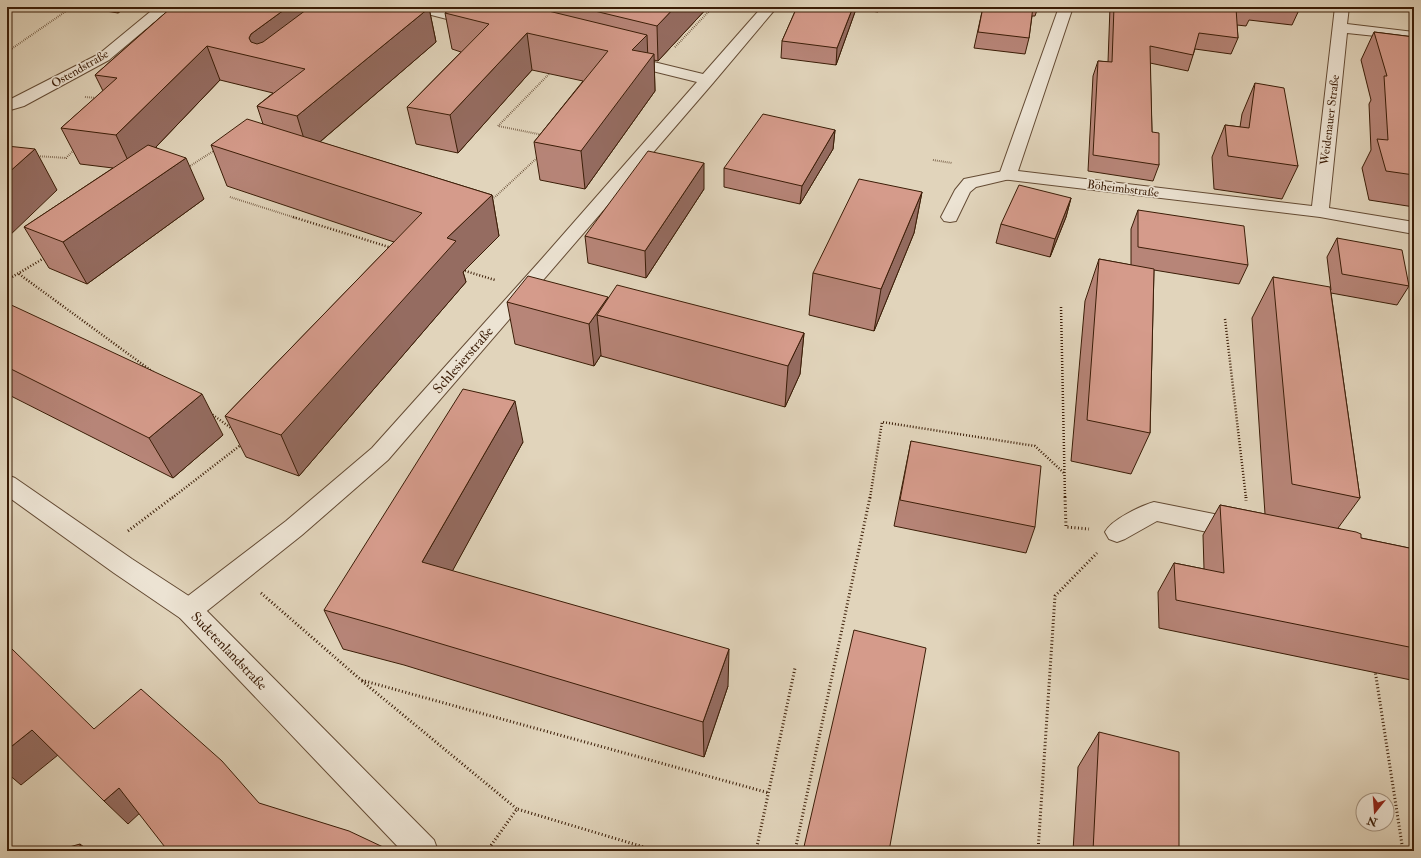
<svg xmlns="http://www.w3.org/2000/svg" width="1421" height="858" viewBox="0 0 1421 858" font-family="'IM FELL Double Pica',serif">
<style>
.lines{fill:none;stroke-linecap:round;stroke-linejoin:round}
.service-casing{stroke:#644b34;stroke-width:2}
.minor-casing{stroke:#644b34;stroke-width:2}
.tertiary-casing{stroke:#644b34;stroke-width:2}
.path-far2{stroke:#3b1d07;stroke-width:2;stroke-dasharray:0.5 1.5;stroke-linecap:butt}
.path-far1{stroke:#3b1d07;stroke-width:2.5;stroke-dasharray:1 2;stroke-linecap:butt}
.path{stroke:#3b1d07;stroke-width:3;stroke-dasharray:1 2.5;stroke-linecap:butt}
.service{fill:#ece3d3;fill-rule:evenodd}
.minor{fill:#ece3d3;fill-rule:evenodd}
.tertiary{fill:#ece3d3;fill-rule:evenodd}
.wall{fill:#b78578;stroke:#3b1d07}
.shaded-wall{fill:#956c61;stroke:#3b1d07}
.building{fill:#d59b8b;stroke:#3b1d07}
.labels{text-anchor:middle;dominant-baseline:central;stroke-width:3.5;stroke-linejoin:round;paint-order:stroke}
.far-street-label{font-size:12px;fill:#3b1d07;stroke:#ece3d3}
.street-label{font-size:14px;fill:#3b1d07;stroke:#ece3d3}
</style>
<rect width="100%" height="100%" fill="#e1d4bb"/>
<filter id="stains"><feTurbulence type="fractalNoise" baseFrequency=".005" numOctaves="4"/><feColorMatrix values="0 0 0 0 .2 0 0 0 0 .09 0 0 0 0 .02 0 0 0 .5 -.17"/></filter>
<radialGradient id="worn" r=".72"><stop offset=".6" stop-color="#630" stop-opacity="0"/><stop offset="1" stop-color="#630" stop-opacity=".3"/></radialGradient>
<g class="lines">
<g class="service-casing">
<path id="service" d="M1008,170L1014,172L1016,175L1014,178L976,187L970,192L956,221L950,222L944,221L941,217L955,190L964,179Z"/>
</g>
<g class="minor-casing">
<path id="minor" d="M156,7H172L109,60L24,106L7,111V101L99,54Z
M410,7H433L479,19L481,22L479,25L474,26L412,10Z
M762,7H777L713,83L388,460L302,535L198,618L189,621L180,618L176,610L180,602L286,521L372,448L539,262L697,82L620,63L617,60L620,57L625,55L703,74Z
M1059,7H1073L1018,171L1312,206L1335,7H1349L1347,24L1414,32V40L1347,33L1329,208L1414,222V234L1320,217L1002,179L999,175Z
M1154,502L1239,519L1247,522L1251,529L1247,536L1239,539L1157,521L1125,539L1117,542L1109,539L1105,532C1111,520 1140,506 1154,502Z"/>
</g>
<g class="tertiary-casing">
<path id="tertiary" d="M7,475L15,478L132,559L198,602L434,840L438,851H402L180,618L114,573L7,496Z"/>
</g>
<path class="path-far2" d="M675,47L713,7
M7,52L72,7
M85,97L96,98
M543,135L498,126L551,72
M36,156L66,158L75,149
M933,160L952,163
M187,168L215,150
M230,197L296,218
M490,199L495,197L539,156"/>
<path class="path-far1" d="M293,217L392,248
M462,270L495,280
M19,274L153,372
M7,280L46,257
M1061,307L1065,498
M1225,319L1246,498
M210,413L234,430
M172,498L242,444
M870,498L882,422L1035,446L1065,474"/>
<path class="path" d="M1065,497L1066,527L1089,529
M1246,497V501
M128,531L173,497
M261,593L361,680L769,793
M1375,670L1403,851
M362,681L517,809
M487,851L517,809L657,851
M756,851L795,668
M795,851L870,497
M1038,851L1055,596L1097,553"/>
<use href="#service" class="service"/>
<use href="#minor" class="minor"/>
<use href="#tertiary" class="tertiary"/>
</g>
<path class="wall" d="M82,7H126L118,13Z
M172,7L429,8L436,42L320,142L492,195L499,236L463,272L466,282L299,476L246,457L225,416L394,242L227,186L211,145L263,124L257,106L273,93L220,80L156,147L204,199L87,284L49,268L24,227L113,168L80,164L61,128L103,91L95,75Z
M453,7H708L658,61L654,60L655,91L585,189L540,180L534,142L583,81L532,70L458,153L416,144L407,107L461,52L452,49L445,13Z
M797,7H880L878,12L856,9L836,65L781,58L782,41Z
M983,7H1038L1035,16H1032L1029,38L1025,54L974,48Z
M1110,7H1298L1299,10L1292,25L1249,20L1246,26L1237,25L1238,38L1231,54L1195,49L1188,71L1150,63L1152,132L1159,165L1153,181L1088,171L1093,76L1098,61L1108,62Z
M1374,32L1414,37V207L1369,200L1362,168L1371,150L1369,104L1371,100L1361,60Z
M1255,83L1298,166L1282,199L1214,189L1212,157L1225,125L1240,127L1242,114Z
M835,130L833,149L800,204L724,187V168Z
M704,189L646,278L588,263L585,236Z
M922,192L914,233L874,331L809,315L813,273Z
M1071,198L1066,217L1050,257L996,243L1001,224Z
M1138,210L1248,265L1239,284L1154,270L1150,433L1131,474L1071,461L1085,301L1099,259L1131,265V229Z
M1337,238L1409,286L1397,305L1331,293L1360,498L1338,528L1361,538L1414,549V696L1411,680L1159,628L1158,592L1174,563L1204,569L1203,535L1220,505L1265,514L1252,318L1273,277L1331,290L1327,257Z
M608,298L804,333L800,374L785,407L601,356V355L594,366L515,344L507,302Z
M7,303L223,435L173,478L7,394Z
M911,441L1035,527L1026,553L894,526Z
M523,442L452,571L728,686L704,757L404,665L343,649L324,610Z
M1099,732L1179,851H1073L1078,767Z"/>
<path class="shaded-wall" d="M115,7H126L118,13Z
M288,7H342L256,57L249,38L251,34Z
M675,7H708L658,61L657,26Z
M853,7H857L856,9L836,65L837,48Z
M429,8L436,42L308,152L297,116Z
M527,33L532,70L458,153L450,115Z
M647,35L648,61L654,54L655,91L585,189L581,151L632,50Z
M207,46L220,80L133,171L116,135Z
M835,130L833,149L800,204L802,186Z
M35,149L57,190L7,238V174Z
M186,158L204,199L87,284L63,242Z
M704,163V189L646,278L645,251Z
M922,192L914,233L874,331L881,289Z
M492,195L499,236L463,272L466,282L299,476L281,435L447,238Z
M1071,198L1066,217L1050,257L1055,239Z
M608,297L610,318L597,315L601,355L594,366L589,324Z
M804,333L800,374L785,407L788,366Z
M202,394L223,435L173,478L149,438Z
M515,401L523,442L436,601L422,562Z
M729,649L728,686L704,757L703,722Z
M32,730L58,755L21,785L7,773V750Z
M119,788L142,811L128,824L104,801Z
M80,844L89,851H80Z"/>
<path class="building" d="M172,7H288L251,34L249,38L251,42L257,44L263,42L310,7H422L429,8L297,116L257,106L305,69L207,46L116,135L61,128L117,78L95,75Z
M453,7H532L647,35L632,50L654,54L581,151L534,142L608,51L527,33L450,115L407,107L489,24L445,13Z
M578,7H675L657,26Z
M797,7H853L837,48L782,41Z
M983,7H1033L1029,38L978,32Z
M1114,7H1252V11L1236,8L1238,38L1199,33L1193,55L1150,46L1152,132L1159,133V165L1093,155L1098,61L1112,62Z
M1276,7H1298L1299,10Z
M1374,32L1414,37V175L1386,171L1377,139L1388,140L1384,76H1387Z
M1255,83L1284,88L1298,166L1228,156L1225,125L1249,128Z
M763,114L835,130L802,186L724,168Z
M247,119L492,195L447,238L456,241L281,435L225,416L422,213L211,145Z
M148,145L186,158L63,242L24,227Z
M7,146L35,149L7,174Z
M648,151L704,163L645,251L585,236Z
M859,179L922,192L881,289L813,273Z
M1019,185L1071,198L1055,239L1001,224Z
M1138,210L1244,226L1248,265L1138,247Z
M1337,238L1402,250L1409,286L1342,274Z
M1099,259L1154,269L1150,433L1087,420Z
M528,276L608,297L589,324L507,302Z
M1273,277L1330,287L1360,498L1292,484Z
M617,285L804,333L788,366L597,315Z
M7,303L202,394L149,438L7,367Z
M463,389L515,401L422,562L729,649L703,722L388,628L324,610Z
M911,441L1041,466L1035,527L900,500Z
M1220,505L1356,532L1361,534V538L1414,549V648L1176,600L1174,563L1224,573Z
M854,630L926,648L889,851H803Z
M12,649L94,729L141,689L222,761L259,803L349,831L383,847L386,851H168L119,788L104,801L32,730L7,750V653Z
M1099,732L1179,752V851H1093Z
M80,844V851H55Z"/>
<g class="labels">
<g class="far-street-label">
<text transform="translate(80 69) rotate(-30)">Ostendstraße</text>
<text transform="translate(1330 120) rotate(-83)">Weidenauer Straße</text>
<text transform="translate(1123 189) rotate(7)">Böheimbstraße</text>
</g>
<g class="street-label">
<text transform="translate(463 360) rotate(-49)">Schlesierstraße</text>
<text transform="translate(229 651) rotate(46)">Sudetenlandstraße</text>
</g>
</g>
<rect width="1421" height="858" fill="none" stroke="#e1d4bb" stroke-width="24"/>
<rect x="8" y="8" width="1405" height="842" fill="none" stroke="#3b1d07" stroke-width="2"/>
<rect x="12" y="12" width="1397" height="834" fill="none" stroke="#3b1d07"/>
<g transform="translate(1375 812) rotate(197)"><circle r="19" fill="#ece3d3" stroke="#a59481"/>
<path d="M0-3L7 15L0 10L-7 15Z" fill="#8f2418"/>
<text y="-6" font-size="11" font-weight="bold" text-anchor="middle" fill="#3b1d07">N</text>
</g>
<rect width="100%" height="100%" filter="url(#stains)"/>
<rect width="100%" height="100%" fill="url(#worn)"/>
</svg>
